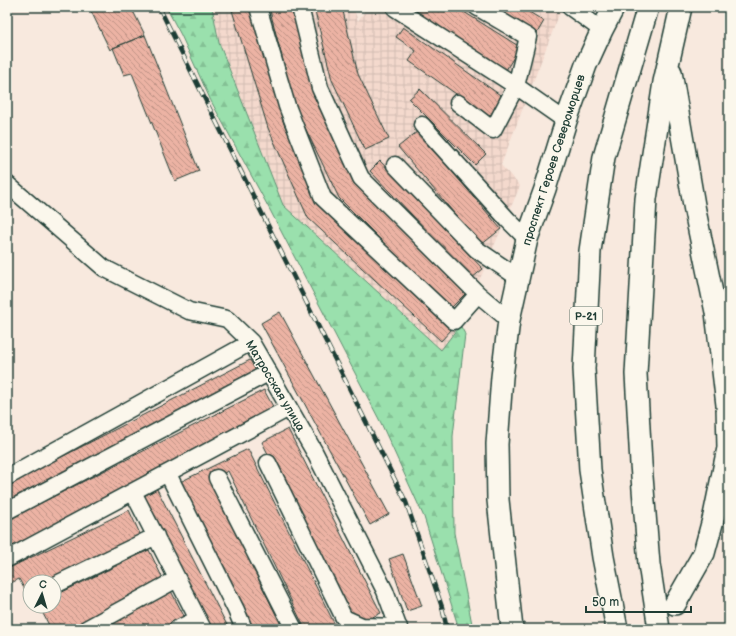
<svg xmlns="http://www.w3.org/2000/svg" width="736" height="636" viewBox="0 0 736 636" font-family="'Balsamiq Sans',sans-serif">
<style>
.industrial{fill:url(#industrial-grid)}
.forest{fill:url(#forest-firs);stroke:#5c8e70}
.building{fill:url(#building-back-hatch);stroke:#1f3d34}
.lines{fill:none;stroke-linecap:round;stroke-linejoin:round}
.minor-casing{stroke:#1f3d34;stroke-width:19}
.major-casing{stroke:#1f3d34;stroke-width:24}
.minor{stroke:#fbf7ec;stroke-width:16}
.major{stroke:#fbf7ec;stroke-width:21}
.rail-casing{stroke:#1f3d34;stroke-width:4.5}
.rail{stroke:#fbf7ec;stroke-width:3;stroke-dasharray:9;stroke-linecap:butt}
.labels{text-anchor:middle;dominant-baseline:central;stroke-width:3;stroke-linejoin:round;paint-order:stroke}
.shield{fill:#fbf7ec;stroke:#61756b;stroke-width:1}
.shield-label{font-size:11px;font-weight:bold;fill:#1f3d34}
.street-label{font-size:12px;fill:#1f3d34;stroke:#fbf7ec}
</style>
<defs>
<pattern id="industrial-grid" width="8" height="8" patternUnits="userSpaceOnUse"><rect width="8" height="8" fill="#f4d9cd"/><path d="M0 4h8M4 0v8" fill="none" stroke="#d1bbb1"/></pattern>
<pattern id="forest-firs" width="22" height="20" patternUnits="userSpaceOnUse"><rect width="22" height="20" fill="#9ae0ad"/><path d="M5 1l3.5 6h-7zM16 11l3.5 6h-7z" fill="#84c195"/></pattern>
<pattern id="building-back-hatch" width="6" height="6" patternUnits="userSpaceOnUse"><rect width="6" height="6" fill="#ecb3a4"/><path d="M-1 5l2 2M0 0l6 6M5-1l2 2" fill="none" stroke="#bf9386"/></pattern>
</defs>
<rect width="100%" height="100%" fill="#f8e9de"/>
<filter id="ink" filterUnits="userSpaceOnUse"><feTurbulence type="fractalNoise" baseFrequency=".025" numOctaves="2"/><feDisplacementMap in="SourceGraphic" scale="8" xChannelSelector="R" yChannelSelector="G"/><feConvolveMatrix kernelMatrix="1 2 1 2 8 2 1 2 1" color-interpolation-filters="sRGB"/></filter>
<g filter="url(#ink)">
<path class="industrial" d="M212,7H353L358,21L367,7H562L501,165L520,186L460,325L441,350L283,205L219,43Z"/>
<path class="forest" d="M166,7H212L219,43L283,205L441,350L460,325L465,334L453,436L454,533L473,629H459L424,517L381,423L270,210L211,101L181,35Z"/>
<path class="building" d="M89,7H131L145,35L113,48L110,50Z
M231,7H249L284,124L324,210L452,329L441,341L308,218L268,128Z
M269,7H294L358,183L467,292L450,309L339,198L295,107Z
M314,7H342L358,74L389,139L365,150L332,80Z
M403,7H456L520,47L506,70Z
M492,7H521L544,21L537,33Z
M403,27L503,97L489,117L409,61L416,51L396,37Z
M145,35L199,171L175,181L132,73L124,75L113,48Z
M420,89L486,154L475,165L409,99Z
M418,131L501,229L481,245L398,147Z
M380,161L483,269L472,278L370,171Z
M280,312L389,514L370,525L261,323Z
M250,360L258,374L7,503V485Z
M264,390L276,412L7,549V520Z
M288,429L381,613L364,621L361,616L351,620L262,442Z
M248,449L337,629H305L228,471L210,480L283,629H252L180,482Z
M157,489L229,629H210L142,497Z
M129,510L141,536L47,582H30V590L26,592L19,579L7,585V569Z
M149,550L164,581L68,629H51L39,606H54V596Z
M403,554L422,606L407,611L389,559Z
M171,591L185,618L163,629H93Z"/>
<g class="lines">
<g class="minor-casing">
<path id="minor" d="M258,7L287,106L323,198L454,321L478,294L509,320
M300,7L320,88L361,178L478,294
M570,7L602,30
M395,8L516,86L566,121
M458,103L493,130L516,86L528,37L477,7
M422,125L508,220L527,239
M395,165L476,249L519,278
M7,184L104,268L189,311L227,319L251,342L314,451L385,591L399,629
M268,463L344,618L362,626L399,627
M168,474L236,610L244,629
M7,477L251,342
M217,478L294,629
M133,492L203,629
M7,511L268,373
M7,559L289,408
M59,583L156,536
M86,629L177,579
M177,629L198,619"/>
</g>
<g class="major-casing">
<path id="major" d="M671,72L695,211L716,312L727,405L728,448L714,516L704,553L675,604
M512,629L498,500L497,444L502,377L509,320L527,239L545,189L566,121L586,65L602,30L614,7
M617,629L603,557L590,470L584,369L590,251L604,157L648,7
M659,629L649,564L641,464L636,374L646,199L664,82L681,7"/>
</g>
<use href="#minor" class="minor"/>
<use href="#major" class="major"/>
<g class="rail-casing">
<path id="rail" d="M159,7L406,502L442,607L447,629"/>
</g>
<use href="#rail" class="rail"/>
</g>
</g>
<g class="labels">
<rect class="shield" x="570" y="307" width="32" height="18" rx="3"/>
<g class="shield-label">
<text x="586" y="316">Р-21</text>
</g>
<g class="street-label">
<text transform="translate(554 160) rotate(-72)">проспект Героев Североморцев</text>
<text transform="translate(275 386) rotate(59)">Матросская улица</text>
</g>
</g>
<rect width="736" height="636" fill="none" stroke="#fbf7ec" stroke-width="24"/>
<rect x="12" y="12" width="712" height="612" fill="none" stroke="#1f3d34" stroke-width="1.5" filter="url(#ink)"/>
<g transform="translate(42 594) rotate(5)"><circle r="19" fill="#fbf7ec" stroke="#a3ada2"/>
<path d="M0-3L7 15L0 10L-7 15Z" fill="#1f3d34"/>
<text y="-6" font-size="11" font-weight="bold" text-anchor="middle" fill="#1f3d34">С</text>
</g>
<path d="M586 606v6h105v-6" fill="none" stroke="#1f3d34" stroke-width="2"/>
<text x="592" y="606" font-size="12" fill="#1f3d34" stroke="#fbf7ec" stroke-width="3" paint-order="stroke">50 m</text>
</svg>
